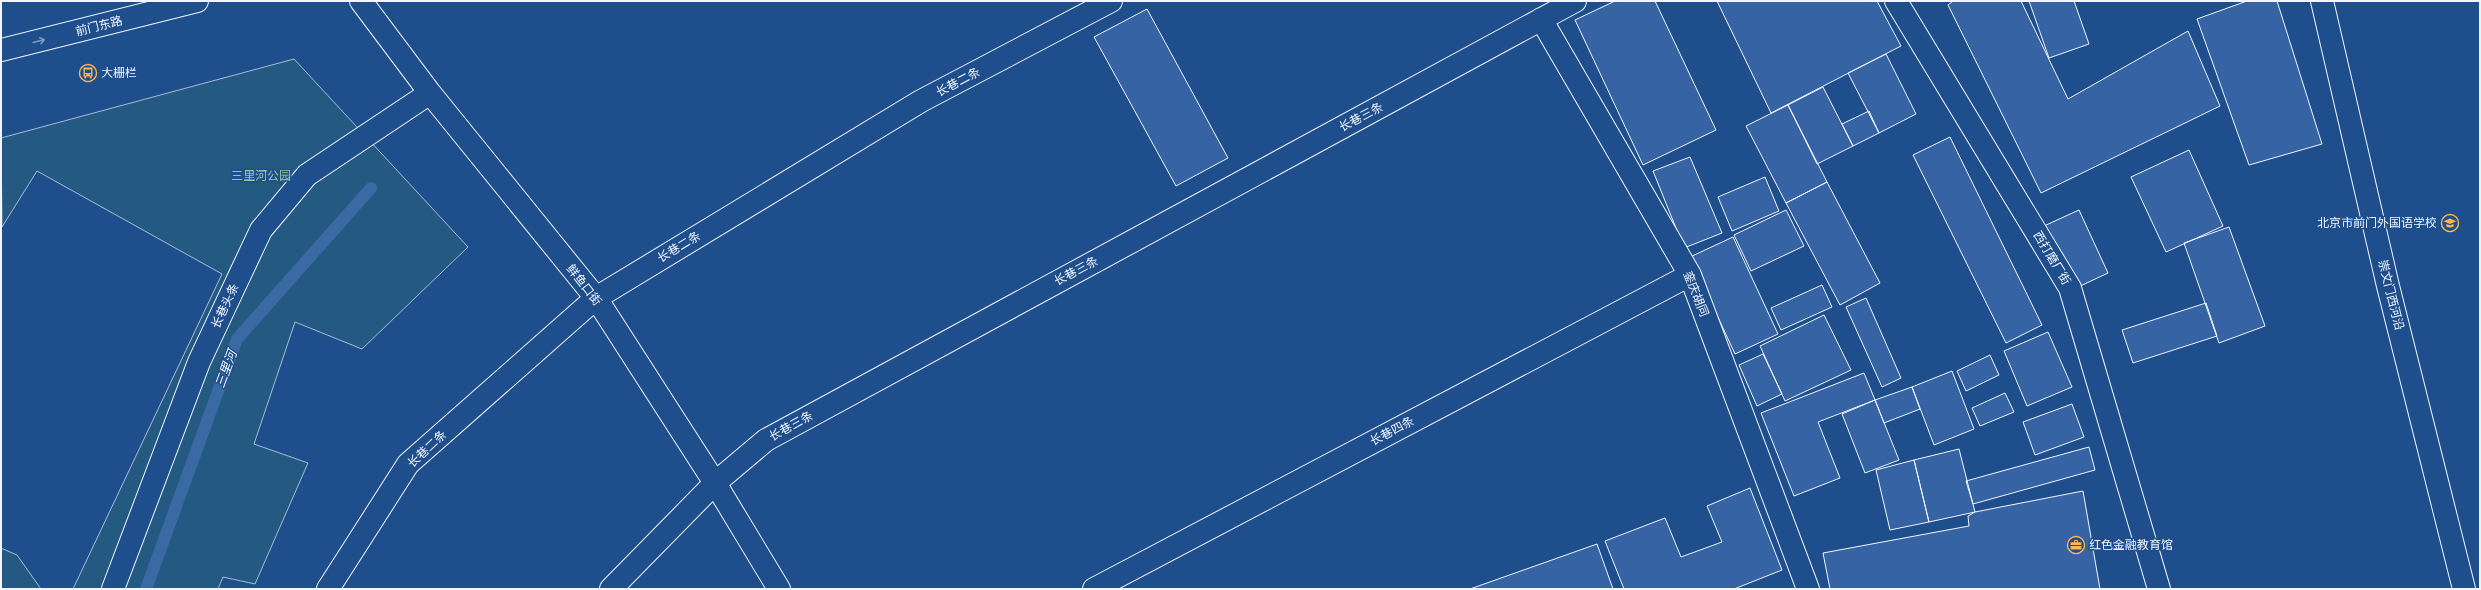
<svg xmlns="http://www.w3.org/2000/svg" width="2481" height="590" viewBox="0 0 2481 590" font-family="'Fira Sans Condensed','Noto Sans SC',sans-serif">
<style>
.green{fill:#245a82;stroke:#a8bbd7}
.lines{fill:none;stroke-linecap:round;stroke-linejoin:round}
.stream{stroke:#3b69a3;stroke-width:12}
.building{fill:#3563a3;stroke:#f2f6ff}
.minor-casing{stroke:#f2f6ff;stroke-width:24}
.major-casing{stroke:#f2f6ff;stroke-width:24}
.minor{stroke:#1f4e8c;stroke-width:22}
.major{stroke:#1f4e8c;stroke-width:22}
.oneway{stroke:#7e9ac0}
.labels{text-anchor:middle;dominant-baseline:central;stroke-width:3;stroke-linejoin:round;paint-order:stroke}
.street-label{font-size:12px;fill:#f2f6ff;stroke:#1f4e8c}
.poi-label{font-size:12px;fill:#f2f6ff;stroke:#1f4e8c;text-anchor:start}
.park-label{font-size:12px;fill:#97c8a6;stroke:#1f4e8c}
.water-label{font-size:13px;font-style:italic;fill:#f2f6ff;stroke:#1f4e8c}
</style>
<rect width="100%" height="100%" fill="#1f4e8c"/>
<path class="green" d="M294,59L468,247L362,349L295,322L254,444L308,463L255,584L223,577L218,589H73L222,274L37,171L2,227L1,138Z
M1,548L17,555L41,589H1Z"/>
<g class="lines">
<path class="stream" d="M146,589L237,339L371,188"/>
</g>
<path class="building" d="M1615,1H1655L1716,130L1643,165L1575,20Z
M1717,1H1877L1901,46L1771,113Z
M1953,1H2021L2068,99L2188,31L2220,106L2041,193L1948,5Z
M2029,1H2074L2089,44L2049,58Z
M2247,1H2277L2322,144L2249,165L2197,19Z
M1147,9L1228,158L1176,186L1094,37Z
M1886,54L1916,114L1879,133L1848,73Z
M1823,87L1853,146L1817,164L1788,105Z
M1788,105L1827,182L1786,203L1746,126Z
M1869,111L1879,133L1853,146L1842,124Z
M1950,137L2042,325L2006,343L1913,155Z
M2189,150L2223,226L2166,252L2131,177Z
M1690,157L1722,233L1684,248L1653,171Z
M1765,177L1779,211L1732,231L1718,197Z
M1827,182L1880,283L1840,305L1786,203Z
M1786,210L1804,246L1751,271L1734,235Z
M2079,210L2108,273L2074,289L2044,226Z
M2229,227L2265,326L2219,343L2184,243Z
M1733,237L1778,334L1735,354L1690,257Z
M1822,285L1832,307L1781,330L1771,308Z
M1866,298L1901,378L1882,387L1846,307Z
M2206,303L2217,336L2133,363L2122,330Z
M1824,315L1851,370L1785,401L1760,346Z
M2048,332L2072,387L2027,406L2004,351Z
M1763,354L1782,394L1757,406L1739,365Z
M1990,355L1999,375L1966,391L1957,371Z
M1952,371L1974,429L1934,445L1912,387Z
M1864,373L1875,400L1818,422L1840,478L1794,496L1761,413Z
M1912,387L1920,409L1884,423L1875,400Z
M2005,393L2014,412L1980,426L1972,408Z
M1875,400L1899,460L1865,473L1842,414Z
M2072,404L2084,437L2035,455L2023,422Z
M2089,447L2095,470L1973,504L1966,481Z
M1959,449L1975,512L1929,522L1914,460Z
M1914,460L1929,522L1890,530L1876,470Z
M1750,488L1782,570L1734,589H1624L1605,541L1665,518L1681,557L1722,542L1707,506Z
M2083,491L2100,589H1830L1823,553L1969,526L1968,516L1975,512Z
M1597,544L1613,589H1470Z"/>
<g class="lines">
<g class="minor-casing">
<path id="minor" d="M361,1L430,93L596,298L715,483L779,589
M1896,1L2070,288L2159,589
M2322,1L2388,286L2464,589
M1541,19L1690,275L1808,589
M113,589L199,362L261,230L307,175L430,93
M328,589L408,464L596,298L921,101L1111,1
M611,589L715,483L766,440L1575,1
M1094,589L1690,275"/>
</g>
<g class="major-casing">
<path id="major" d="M1,50L197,1"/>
</g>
<use href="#minor" class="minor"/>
<use href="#major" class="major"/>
</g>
<defs><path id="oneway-shaft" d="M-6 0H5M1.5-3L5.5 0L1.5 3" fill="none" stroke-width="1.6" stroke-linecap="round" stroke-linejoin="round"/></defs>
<use class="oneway" href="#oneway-shaft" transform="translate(39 41) rotate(-14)"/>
<defs>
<g id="bus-ring" transform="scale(0.9)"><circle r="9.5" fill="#1f4e8c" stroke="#ffb74d" stroke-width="1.5"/><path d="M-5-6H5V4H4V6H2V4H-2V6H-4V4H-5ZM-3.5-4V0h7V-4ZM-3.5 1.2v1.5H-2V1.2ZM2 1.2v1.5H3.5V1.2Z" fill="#ffb74d"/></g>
<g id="school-ring" transform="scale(0.9)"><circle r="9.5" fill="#1f4e8c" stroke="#ffb74d" stroke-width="1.5"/><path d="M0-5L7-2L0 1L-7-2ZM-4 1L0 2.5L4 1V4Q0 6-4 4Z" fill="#ffb74d"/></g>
<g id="office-ring" transform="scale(0.9)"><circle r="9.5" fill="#1f4e8c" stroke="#ffb74d" stroke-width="1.5"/><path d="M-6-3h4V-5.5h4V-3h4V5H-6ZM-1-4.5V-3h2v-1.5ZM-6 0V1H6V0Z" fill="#ffb74d"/></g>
</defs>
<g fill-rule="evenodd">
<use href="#bus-ring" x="88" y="73"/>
<use href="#school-ring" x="2450" y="223"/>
<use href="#office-ring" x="2076" y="545"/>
</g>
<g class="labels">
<g class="street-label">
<text transform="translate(99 26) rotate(-14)">前门东路</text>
<text transform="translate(958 82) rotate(-28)">长巷二条</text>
<text transform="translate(1361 117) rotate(-28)">长巷三条</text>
<text transform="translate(679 247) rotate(-31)">长巷二条</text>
<text transform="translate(2052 258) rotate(59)">西打磨厂街</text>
<text transform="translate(1076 271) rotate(-28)">长巷三条</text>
<text transform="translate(584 285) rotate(52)">鲜鱼口街</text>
<text transform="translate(1696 294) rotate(68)">銮庆胡同</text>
<text transform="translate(2391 295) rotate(76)">崇文门西河沿</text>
<text transform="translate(225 306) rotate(-65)">长巷头条</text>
<text transform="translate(791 426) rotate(-29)">长巷三条</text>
<text transform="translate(1392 431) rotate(-28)">长巷四条</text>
<text transform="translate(427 449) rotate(-43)">长巷二条</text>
</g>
<g class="poi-label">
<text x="101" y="73">大栅栏</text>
<text x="2437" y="223" text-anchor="end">北京市前门外国语学校</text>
<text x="2089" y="545">红色金融教育馆</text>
</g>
<g class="park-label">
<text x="261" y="176">三里河公园</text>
</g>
<g class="water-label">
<text transform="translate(226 369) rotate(-70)">三里河</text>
</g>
</g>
<rect width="2481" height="590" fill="none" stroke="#f2f6ff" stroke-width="4"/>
</svg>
